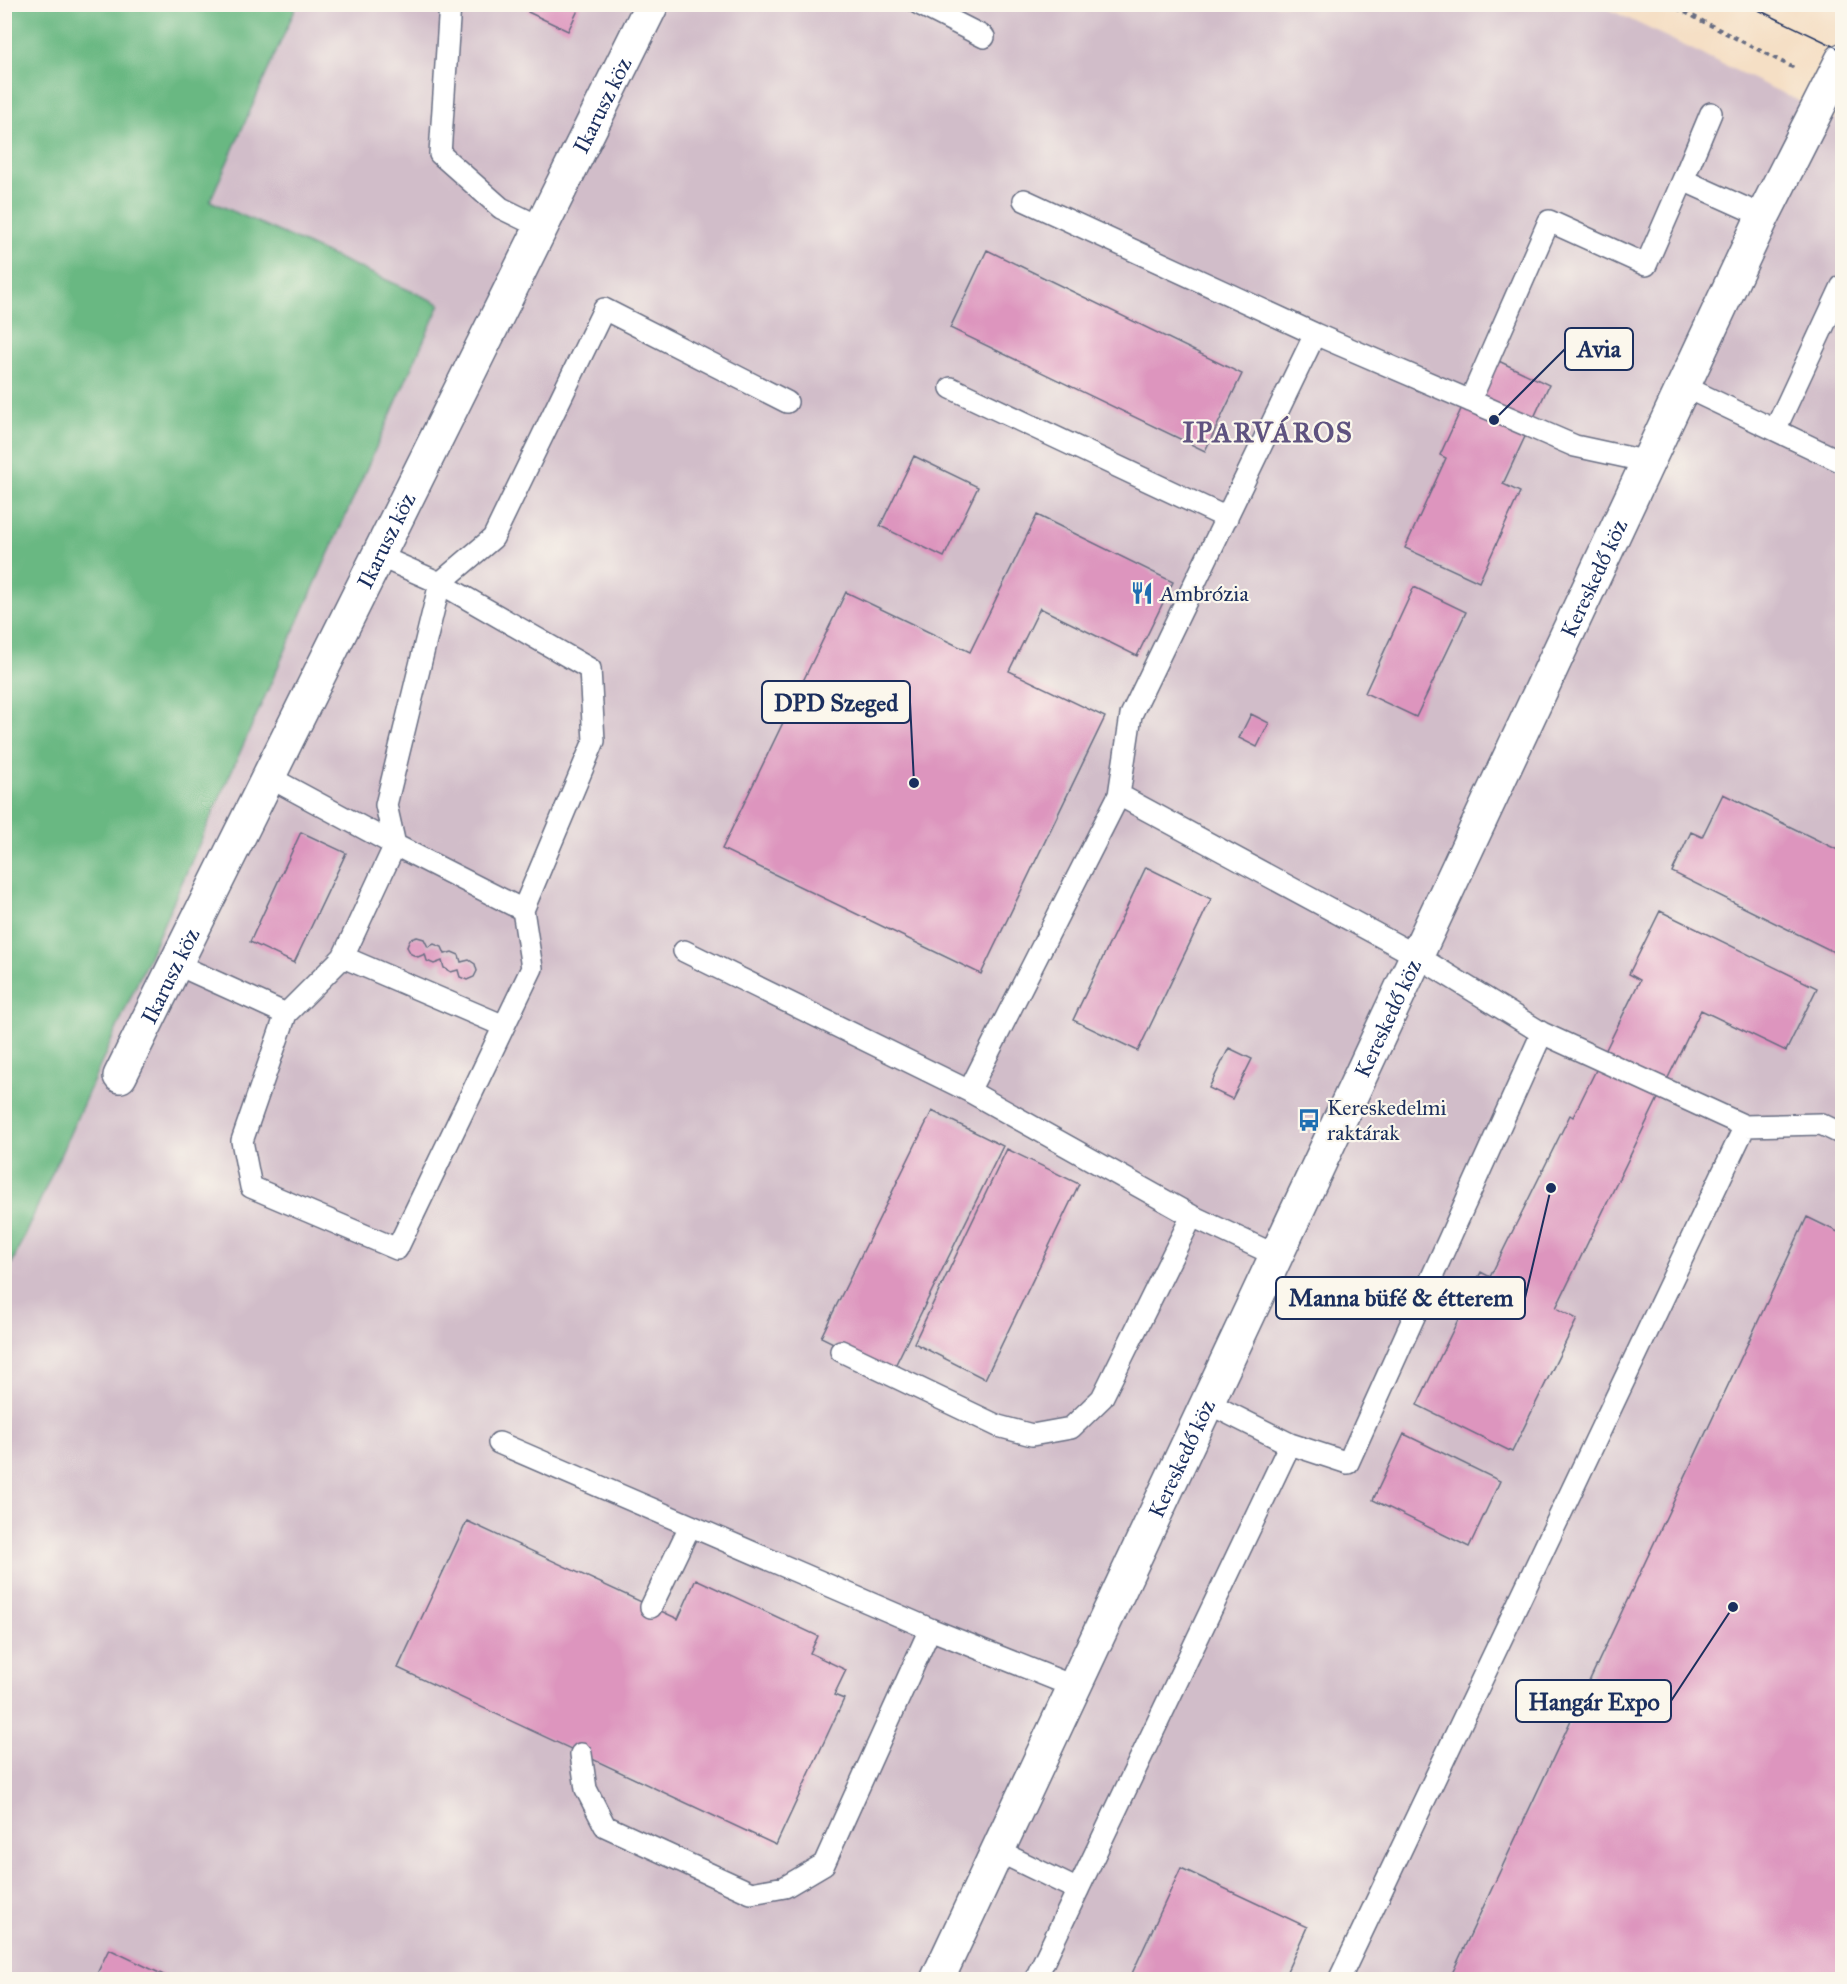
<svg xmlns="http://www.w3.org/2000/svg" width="1847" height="1984" viewBox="0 0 1847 1984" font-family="'IM FELL Great Primer',serif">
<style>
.industrial{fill:#d1bdc9}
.forest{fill:#69b882;stroke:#427470;stroke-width:1.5}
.building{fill:#dd95be}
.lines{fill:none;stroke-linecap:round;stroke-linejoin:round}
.lane-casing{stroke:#676d82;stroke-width:24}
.street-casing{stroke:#676d82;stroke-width:36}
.path{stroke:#676d82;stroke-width:4;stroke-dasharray:4.5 4.5;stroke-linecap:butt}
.lane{stroke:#fff;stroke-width:21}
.street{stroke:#fff;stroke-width:33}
.tram{stroke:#1b2f5e;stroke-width:1.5}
.labels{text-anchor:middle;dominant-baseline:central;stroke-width:4.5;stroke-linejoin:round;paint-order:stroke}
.street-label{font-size:22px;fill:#1b2f5e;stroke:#fbf7ec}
.poi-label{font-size:22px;fill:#1b2f5e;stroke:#fbf7ec;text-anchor:start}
.district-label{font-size:28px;font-weight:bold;letter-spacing:1.5px;fill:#5f5380;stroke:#fbf7ec}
.leader{fill:none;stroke:#1b2f5e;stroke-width:2}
.callout-dot{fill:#1b2f5e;stroke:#fbf7ec;stroke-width:2}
.callout{fill:#fbf7ec;stroke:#1b2f5e;stroke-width:2}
.callout-label{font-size:24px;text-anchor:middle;font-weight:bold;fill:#1b2f5e}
</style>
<rect width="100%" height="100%" fill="#fbf7ec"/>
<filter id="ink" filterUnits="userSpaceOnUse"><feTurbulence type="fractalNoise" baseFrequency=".0167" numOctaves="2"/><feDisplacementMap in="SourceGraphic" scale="12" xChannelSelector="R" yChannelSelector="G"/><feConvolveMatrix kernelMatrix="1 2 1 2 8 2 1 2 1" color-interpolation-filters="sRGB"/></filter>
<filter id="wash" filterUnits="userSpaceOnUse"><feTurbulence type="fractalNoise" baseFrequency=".008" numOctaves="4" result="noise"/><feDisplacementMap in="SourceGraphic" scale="24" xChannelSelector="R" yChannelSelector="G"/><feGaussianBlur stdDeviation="1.35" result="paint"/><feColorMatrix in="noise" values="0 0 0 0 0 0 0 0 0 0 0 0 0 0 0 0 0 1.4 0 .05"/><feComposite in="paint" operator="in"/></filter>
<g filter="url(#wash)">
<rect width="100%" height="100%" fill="#f5dfc5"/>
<path class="industrial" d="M297,5H1600L1842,122V1979L5,1980V1279L440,304L210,201Z"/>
<path class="forest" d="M5,4L297,5L210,201L440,304L5,1279Z"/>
<g id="blocks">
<path class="building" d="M531,4H581L568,31L528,12Z
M987,250L1242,374L1205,451L950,328Z
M1486,355L1549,385L1503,484L1520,492L1479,582L1405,548L1446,458L1440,455Z
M914,456L978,487L944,557L880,526Z
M1037,515L1173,582L1137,656L1040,608L1009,671L1105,717L981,974L722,849L846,592L970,652Z
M1414,587L1466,612L1416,717L1365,693Z
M1251,714L1269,723L1257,747L1239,738Z
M1723,794L1842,852V956L1672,872L1691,832L1702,837Z
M301,832L346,853L294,963L250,942Z
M1146,867L1211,899L1138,1051L1073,1020Z
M1660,911L1817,988L1786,1051L1701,1010L1556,1308L1577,1319L1512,1452L1417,1405L1481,1272L1490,1277L1570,1115L1573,1117L1640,980L1629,974Z
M417,937L424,939L428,947L434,944L442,947L445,954L452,952L459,955L461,962L469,960L475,964L477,971L474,977L467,980L460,977L458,970L451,972L444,968L442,961L434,964L427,961L425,954L418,957L411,954L407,947L410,939Z
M1229,1048L1252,1059L1232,1099L1209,1088Z
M932,1111L1003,1146L892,1372L821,1337Z
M1007,1149L1079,1184L985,1379L914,1343Z
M1807,1217L1842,1234V1980H1449Z
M1404,1434L1500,1481L1469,1547L1373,1500Z
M467,1521L678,1619L696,1579L818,1636L810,1653L846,1670L834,1695L844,1699L776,1845L398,1668Z
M1181,1868L1307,1927L1283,1980H1129Z
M109,1949L174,1980H94Z"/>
</g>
</g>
<g filter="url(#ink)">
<use href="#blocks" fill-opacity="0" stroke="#676d82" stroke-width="1.5"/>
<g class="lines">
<g class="lane-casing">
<path id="lane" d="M450,4L440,154L501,208L542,228
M919,4L984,37
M1683,180L1711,113
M1024,200L1315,334
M1685,387L1842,462
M951,388L1227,518
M1470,401L1549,221L1646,265L1683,180L1763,216
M1775,430L1842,286
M269,777L395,845L343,957
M523,910L594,741L590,669L440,583L493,538L604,309L787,402
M684,951L969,1091L1192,1216L1277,1256
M176,964L286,1014L343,957L504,1026L532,968L523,910L395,845L386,805L440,583L379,556
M286,1014L242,1141L251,1187L397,1249L504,1026
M1542,1033L1745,1126
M969,1091L1119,795
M841,1351L998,1426L1032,1435L1071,1428L1102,1398L1192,1216
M1208,1403L1290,1444L1348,1463L1542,1033L1417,956L1119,795L1131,715L1315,334L1575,446L1649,462
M499,1443L930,1629L1075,1687
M651,1607L690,1526
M581,1754L586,1789L605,1826L751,1893L785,1887L824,1864L930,1629
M998,1851L1078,1890
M1035,1980L1290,1444
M1339,1980L1745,1126L1821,1124L1842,1134"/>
</g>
<g class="street-casing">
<g id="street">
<path id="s1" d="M120,1076L652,4"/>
<path id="s2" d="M937,1980L1763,216L1842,60"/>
</g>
</g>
<path class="path" d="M1669,4L1796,69"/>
<use href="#lane" class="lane"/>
<use href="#street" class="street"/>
<path class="tram" d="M1746,4L1842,50"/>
</g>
</g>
<defs>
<g id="restaurant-bare" transform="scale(1.8)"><path d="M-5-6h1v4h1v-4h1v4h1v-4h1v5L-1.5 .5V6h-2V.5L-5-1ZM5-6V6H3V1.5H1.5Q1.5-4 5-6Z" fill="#1f6fb2" stroke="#fbf7ec" stroke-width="2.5" paint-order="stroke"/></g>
<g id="bus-bare" transform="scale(1.8)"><path d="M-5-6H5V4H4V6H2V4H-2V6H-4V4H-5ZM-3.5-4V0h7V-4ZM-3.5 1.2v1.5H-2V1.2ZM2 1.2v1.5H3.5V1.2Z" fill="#1f6fb2" stroke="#fbf7ec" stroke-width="2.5" paint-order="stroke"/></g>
</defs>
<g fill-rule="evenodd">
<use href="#restaurant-bare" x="1142" y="593"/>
<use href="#bus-bare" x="1309" y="1120"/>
</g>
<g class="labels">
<g class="street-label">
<text stroke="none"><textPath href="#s1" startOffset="1084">Ikarusz köz</textPath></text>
<text stroke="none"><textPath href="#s1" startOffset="598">Ikarusz köz</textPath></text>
<text stroke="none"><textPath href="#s2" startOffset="1548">Kereskedő köz</textPath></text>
<text stroke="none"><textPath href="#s1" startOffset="112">Ikarusz köz</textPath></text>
<text stroke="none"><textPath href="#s2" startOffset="1062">Kereskedő köz</textPath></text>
<text stroke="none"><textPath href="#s2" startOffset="576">Kereskedő köz</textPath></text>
</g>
<g class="poi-label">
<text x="1160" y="593">Ambrózia</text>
<text x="1327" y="1107">Kereskedelmi<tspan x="1327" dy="25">raktárak</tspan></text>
</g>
<g class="district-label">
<text x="1268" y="432">IPARVÁROS</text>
</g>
</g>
<path class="leader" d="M1494 420L1565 349M914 783L910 702M1551 1188L1525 1298M1733 1607L1671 1701"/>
<g class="callout-dot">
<circle cx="1494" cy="420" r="6"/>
<circle cx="914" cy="783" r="6"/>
<circle cx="1551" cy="1188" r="6"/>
<circle cx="1733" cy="1607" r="6"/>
</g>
<g class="callout">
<rect x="1565" y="328" width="68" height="42" rx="6"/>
<rect x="762" y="681" width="148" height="42" rx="6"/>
<rect x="1276" y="1277" width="249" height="42" rx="6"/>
<rect x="1516" y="1680" width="155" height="42" rx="6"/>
</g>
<g class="callout-label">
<text x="1599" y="357">Avia</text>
<text x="836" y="711">DPD Szeged</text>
<text x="1401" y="1306">Manna büfé &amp; étterem</text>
<text x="1594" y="1710">Hangár Expo</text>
</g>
<rect width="1847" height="1984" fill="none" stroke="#fbf7ec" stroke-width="24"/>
</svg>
